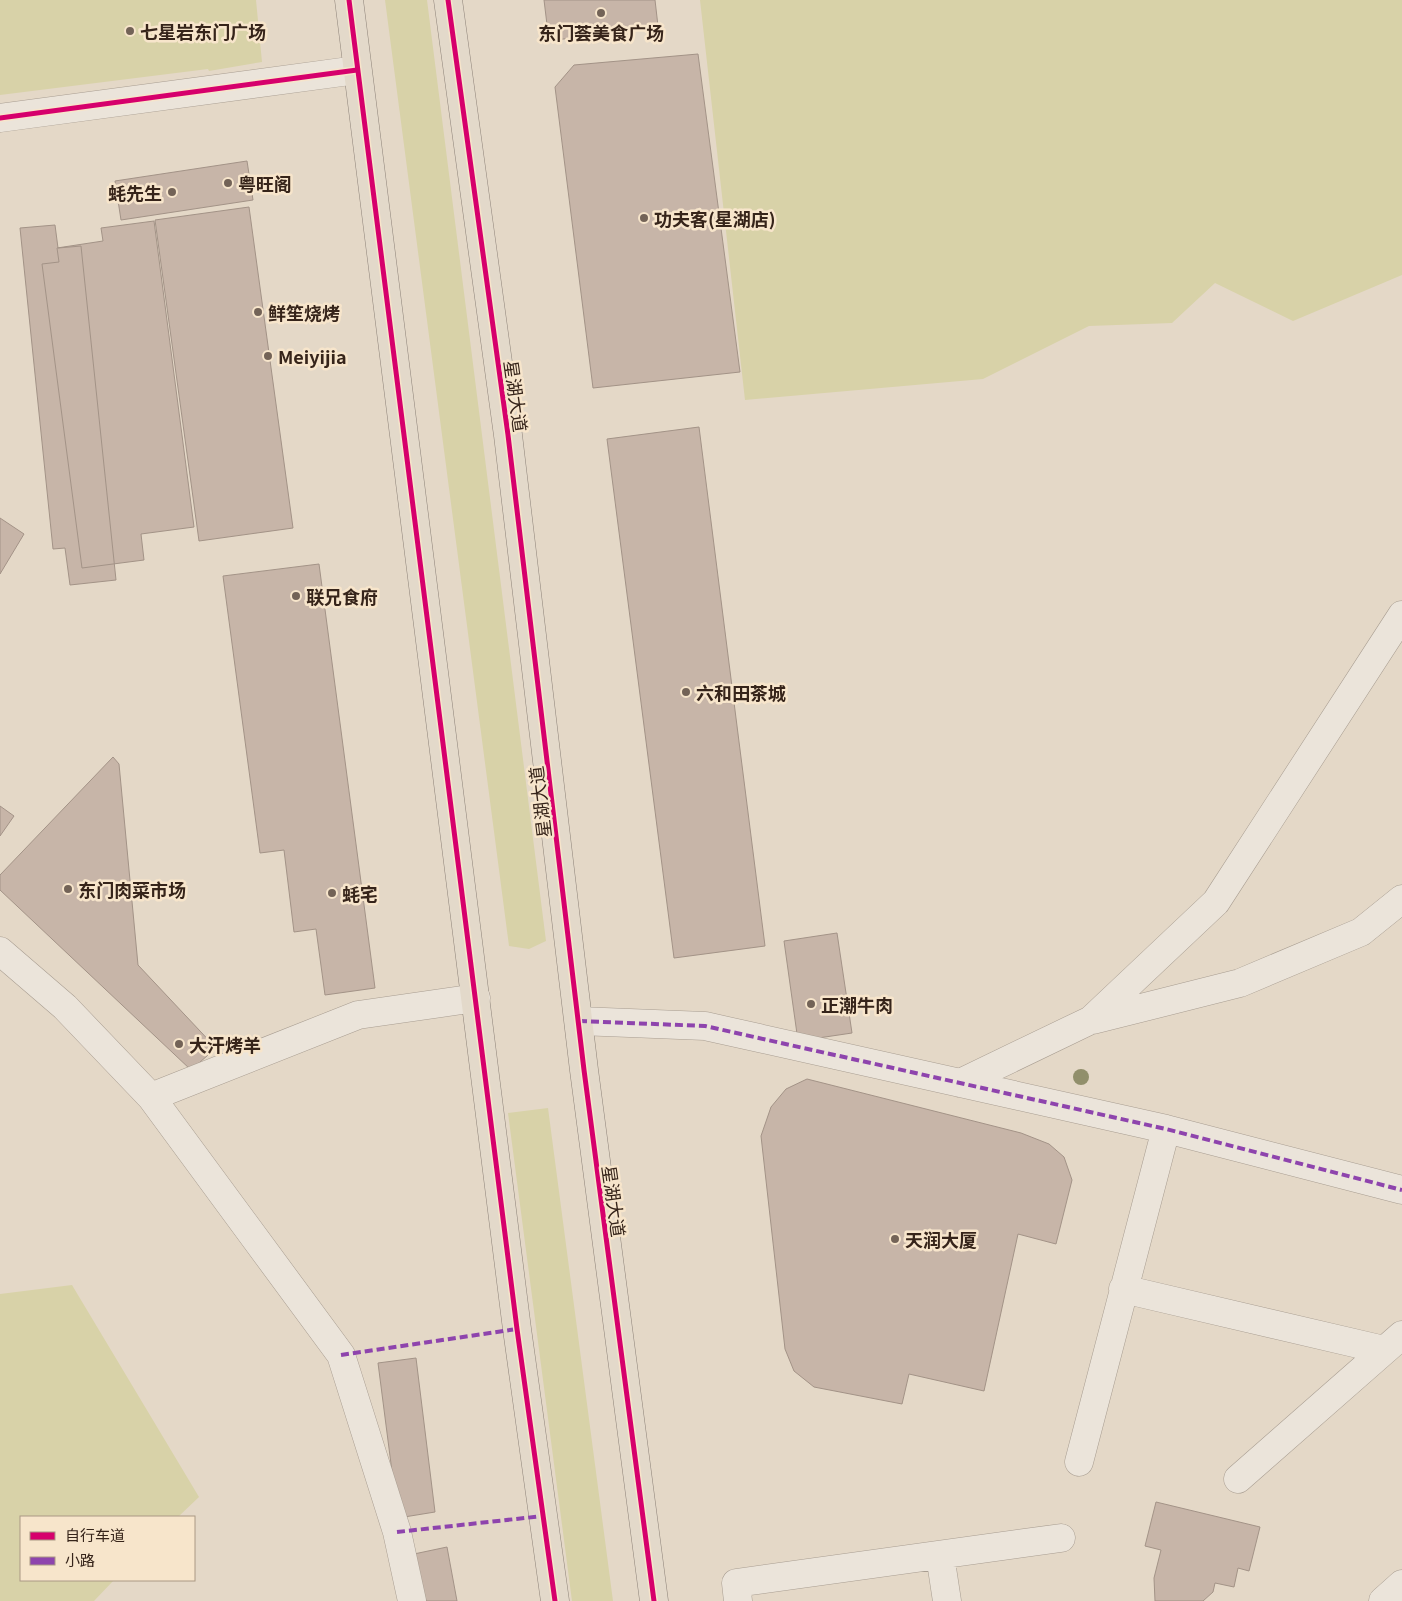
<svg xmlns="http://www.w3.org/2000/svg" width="1402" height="1601" viewBox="0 0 1402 1601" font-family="Georgia,'Noto Sans SC',serif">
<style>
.green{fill:#d8d2a8}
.building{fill:#c7b5a8;stroke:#a39387}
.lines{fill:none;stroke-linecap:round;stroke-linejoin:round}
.minor-casing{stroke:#a89d91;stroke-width:29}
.major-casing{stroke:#8d8278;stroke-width:29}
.minor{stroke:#ebe4da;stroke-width:28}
.major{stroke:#e3d9ca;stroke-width:28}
.quiet{stroke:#8e44ad;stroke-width:4;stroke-dasharray:8 4;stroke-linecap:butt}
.cycleway-casing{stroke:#f7e5cb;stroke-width:8}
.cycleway{stroke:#d6006c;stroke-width:5}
.tree{fill:#918f6b}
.poi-dot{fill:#736357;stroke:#f7e5cb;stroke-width:2}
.labels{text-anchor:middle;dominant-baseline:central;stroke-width:5;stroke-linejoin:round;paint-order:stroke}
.poi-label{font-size:18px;font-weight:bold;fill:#36241a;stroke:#f7e5cb;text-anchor:start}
.street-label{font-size:18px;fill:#36241a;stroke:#f7e5cb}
</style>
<rect width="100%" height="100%" fill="#e4d8c7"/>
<path class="green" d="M0,0H256L262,62L209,71L208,69L0,95Z
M385,0H427L546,941L529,949L509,946Z
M700,0H1402V275L1293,321L1215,283L1172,323L1089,326L983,379L745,400Z
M548,1108L613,1601H572L508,1113Z
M72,1285L199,1497L178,1517H21V1580H114L94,1601H0V1294Z"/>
<path class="building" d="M544,0H655L658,26L549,41Z
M698,54L740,372L593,388L555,87L574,65Z
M247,161L253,200L121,220L115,181Z
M249,207L293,528L199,541L155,220Z
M154,221L194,527L141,534L144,560L82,568L42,264L59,262L57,248L103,241L101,228Z
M55,225L58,248L81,246L116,580L70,585L65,548L53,549L20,228Z
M699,427L765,946L674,958L607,439Z
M0,518L24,534L0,574Z
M319,564L375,988L325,995L316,929L294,932L284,850L260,853L223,576Z
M113,757L119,764L138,965L216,1048L191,1070L0,890V875Z
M0,806L14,816L0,836Z
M837,933L852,1033L798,1041L784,941Z
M807,1079L1021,1133L1049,1144L1064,1157L1072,1180L1056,1244L1018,1234L984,1391L909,1374L902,1404L814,1387L794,1371L785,1349L761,1136L771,1107L786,1089Z
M416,1358L435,1512L398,1518L378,1363Z
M1156,1502L1260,1527L1249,1571L1238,1568L1234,1587L1215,1583L1213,1592L1203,1601H1155L1154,1578L1161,1550L1145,1546Z
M447,1547L457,1601H426L414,1554Z"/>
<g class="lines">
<g class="minor-casing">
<path id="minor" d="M0,118L357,70
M0,951L65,1007L151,1097L358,1015L476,998
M1093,1020L1240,983L1361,932L1402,899
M579,1021L705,1026L1166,1129L1402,1190
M960,1083L1091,1020L1216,902L1402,615
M151,1097L341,1355L397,1532L412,1601
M1123,1289L1384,1350
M1079,1462L1166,1129
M1238,1479L1402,1335
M940,1555L947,1601
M738,1601L736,1583L1061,1538
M1383,1601L1402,1584"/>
</g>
<g class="major-casing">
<path id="major" d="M349,0L517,1329L555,1601
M448,0L508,435L584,1070L654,1601"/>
</g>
<use href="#minor" class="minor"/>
<use href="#major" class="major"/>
<path class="quiet" d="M579,1021L705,1026L1166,1129L1402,1190
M341,1355L517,1329
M397,1532L543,1516"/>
<g class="cycleway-casing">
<path id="cycleway" d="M349,0L517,1329L555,1601
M448,0L508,435L584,1070L654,1601
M0,118L357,70"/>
</g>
<use href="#cycleway" class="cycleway"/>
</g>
<circle class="tree" cx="1081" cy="1077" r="8"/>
<g class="poi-dot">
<circle cx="601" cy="13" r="5"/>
<circle cx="130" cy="31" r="5"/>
<circle cx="228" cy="183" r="5"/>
<circle cx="172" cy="192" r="5"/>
<circle cx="644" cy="218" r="5"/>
<circle cx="258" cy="312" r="5"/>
<circle cx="268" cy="356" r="5"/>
<circle cx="296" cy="596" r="5"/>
<circle cx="686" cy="692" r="5"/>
<circle cx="68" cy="889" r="5"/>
<circle cx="332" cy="893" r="5"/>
<circle cx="811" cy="1004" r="5"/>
<circle cx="179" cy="1044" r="5"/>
<circle cx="895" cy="1239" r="5"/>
</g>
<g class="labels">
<g class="poi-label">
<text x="140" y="31">七星岩东门广场</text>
<text x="601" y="32" text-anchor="middle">东门荟美食广场</text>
<text x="238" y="183">粤旺阁</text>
<text x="162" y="192" text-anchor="end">蚝先生</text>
<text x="654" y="218">功夫客(星湖店)</text>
<text x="268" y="312">鲜笙烧烤</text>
<text x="278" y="356">Meiyijia</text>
<text x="306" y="596">联兄食府</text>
<text x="696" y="692">六和田茶城</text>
<text x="78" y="889">东门肉菜市场</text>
<text x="342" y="893">蚝宅</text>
<text x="821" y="1004">正潮牛肉</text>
<text x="189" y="1044">大汗烤羊</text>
<text x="905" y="1239">天润大厦</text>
</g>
<g class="street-label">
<text transform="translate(517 396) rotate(82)">星湖大道</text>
<text transform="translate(539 802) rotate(-97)">星湖大道</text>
<text transform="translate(615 1201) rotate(82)">星湖大道</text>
</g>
</g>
<rect x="20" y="1516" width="175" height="65" fill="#f7e5cb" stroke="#aa9884"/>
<rect x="30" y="1532" width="25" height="8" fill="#d6006c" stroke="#aa9884"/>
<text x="65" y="1541" font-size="15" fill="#36241a">自行车道</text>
<rect x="30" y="1557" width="25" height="8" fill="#8e44ad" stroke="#aa9884"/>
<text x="65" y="1566" font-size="15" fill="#36241a">小路</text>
</svg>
